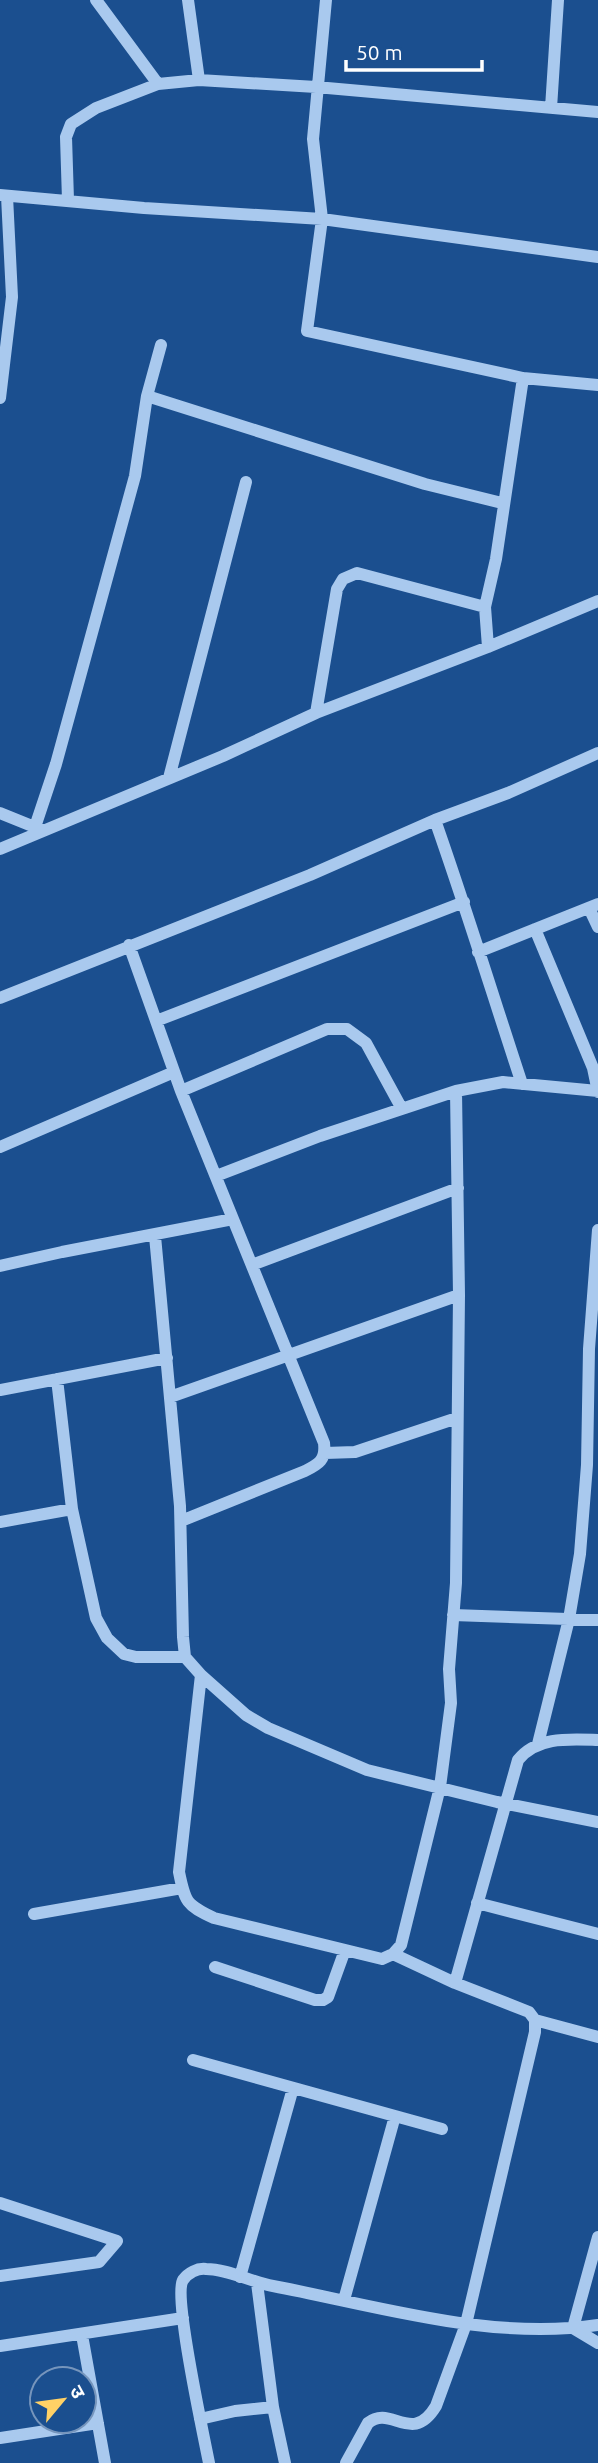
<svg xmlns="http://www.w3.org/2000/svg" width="598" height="2463" viewBox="0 0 598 2463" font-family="Ubuntu,'Noto Sans Devanagari',sans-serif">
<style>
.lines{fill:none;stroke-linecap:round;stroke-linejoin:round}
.minor{stroke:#a9c9ee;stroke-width:12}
</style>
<rect width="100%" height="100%" fill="#1b4f8f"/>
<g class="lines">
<path class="minor" d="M96,0L158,84
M188,0L199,80
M326,0L313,139L322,219L307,331L523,378L598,385
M551,108L558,0
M0,195L144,208L322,219L598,257
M68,200L66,137L71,124L96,108L158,84L199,80L316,87L598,112
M147,396L425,484L502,503
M0,398L12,297L7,196
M488,647L485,607L496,559L523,378
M316,713L337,589L343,579L357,573L485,607
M169,778L246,482
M0,813L42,830
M435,820C466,908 493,996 522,1084
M35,827L56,764L135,476L147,396L161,345
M0,849L223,756L316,713L488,647L598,601
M589,908L598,927
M535,929L593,1068L598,1092
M129,945L181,1091L324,1443C326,1460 319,1464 305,1471L181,1521
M478,952L598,904
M0,998L310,875L435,820L508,793L598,753
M156,1021L464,902
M181,1091L327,1029H347L366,1043L402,1109
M0,1147L174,1072
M216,1176L320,1136L456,1091L503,1082L598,1091
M155,1236L180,1506L183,1637L185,1657L201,1675L246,1715L268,1728L367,1770L497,1802L598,1822
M252,1265L458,1188
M0,1266L62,1252L233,1219
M57,1379L72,1509L96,1618L107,1638L124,1654L136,1657H185
M0,1390L167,1358
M170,1397L459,1295
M325,1453L355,1452L457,1418
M0,1522L72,1509
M453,1615L598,1620
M201,1675L179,1872C185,1902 186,1905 214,1918L382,1959L393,1954L401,1945L440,1787L451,1703L449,1669L456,1583L459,1295L456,1091
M538,1744L569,1619L580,1554L587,1465L589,1349L598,1230
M477,1903L598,1934
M34,1914L182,1888
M215,1967L315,2000H323L328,1997L345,1950
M455,1983L518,1760C537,1736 570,1739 598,1740
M535,2020L598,2037
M193,2060L442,2129
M0,2203L117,2241L99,2262L0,2276
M598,2237L573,2328L598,2343
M240,2277L293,2088
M257,2283L273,2407L285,2463
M344,2300L395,2116
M82,2335L105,2463
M0,2346L183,2318
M200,2419L235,2411L273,2407
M0,2438L98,2423
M209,2463C204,2437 173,2295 183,2280C188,2273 197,2268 206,2269C228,2269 251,2282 273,2286C378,2306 490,2341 598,2325
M346,2463L368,2423C391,2404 412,2446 436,2406L466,2324L535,2032V2020L529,2012L455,1983L393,1954"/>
</g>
<g transform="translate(63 2400) rotate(61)"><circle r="33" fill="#1b4f8f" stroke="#7695bc" stroke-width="2"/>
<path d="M0-5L12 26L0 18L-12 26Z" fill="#ffd166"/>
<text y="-10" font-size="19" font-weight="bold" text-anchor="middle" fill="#ffffff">उ</text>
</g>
<path d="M346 60v10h136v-10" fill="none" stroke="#ffffff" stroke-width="3.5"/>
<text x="356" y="60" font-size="21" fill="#ffffff" stroke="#1b4f8f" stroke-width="5" paint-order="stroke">50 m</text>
</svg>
